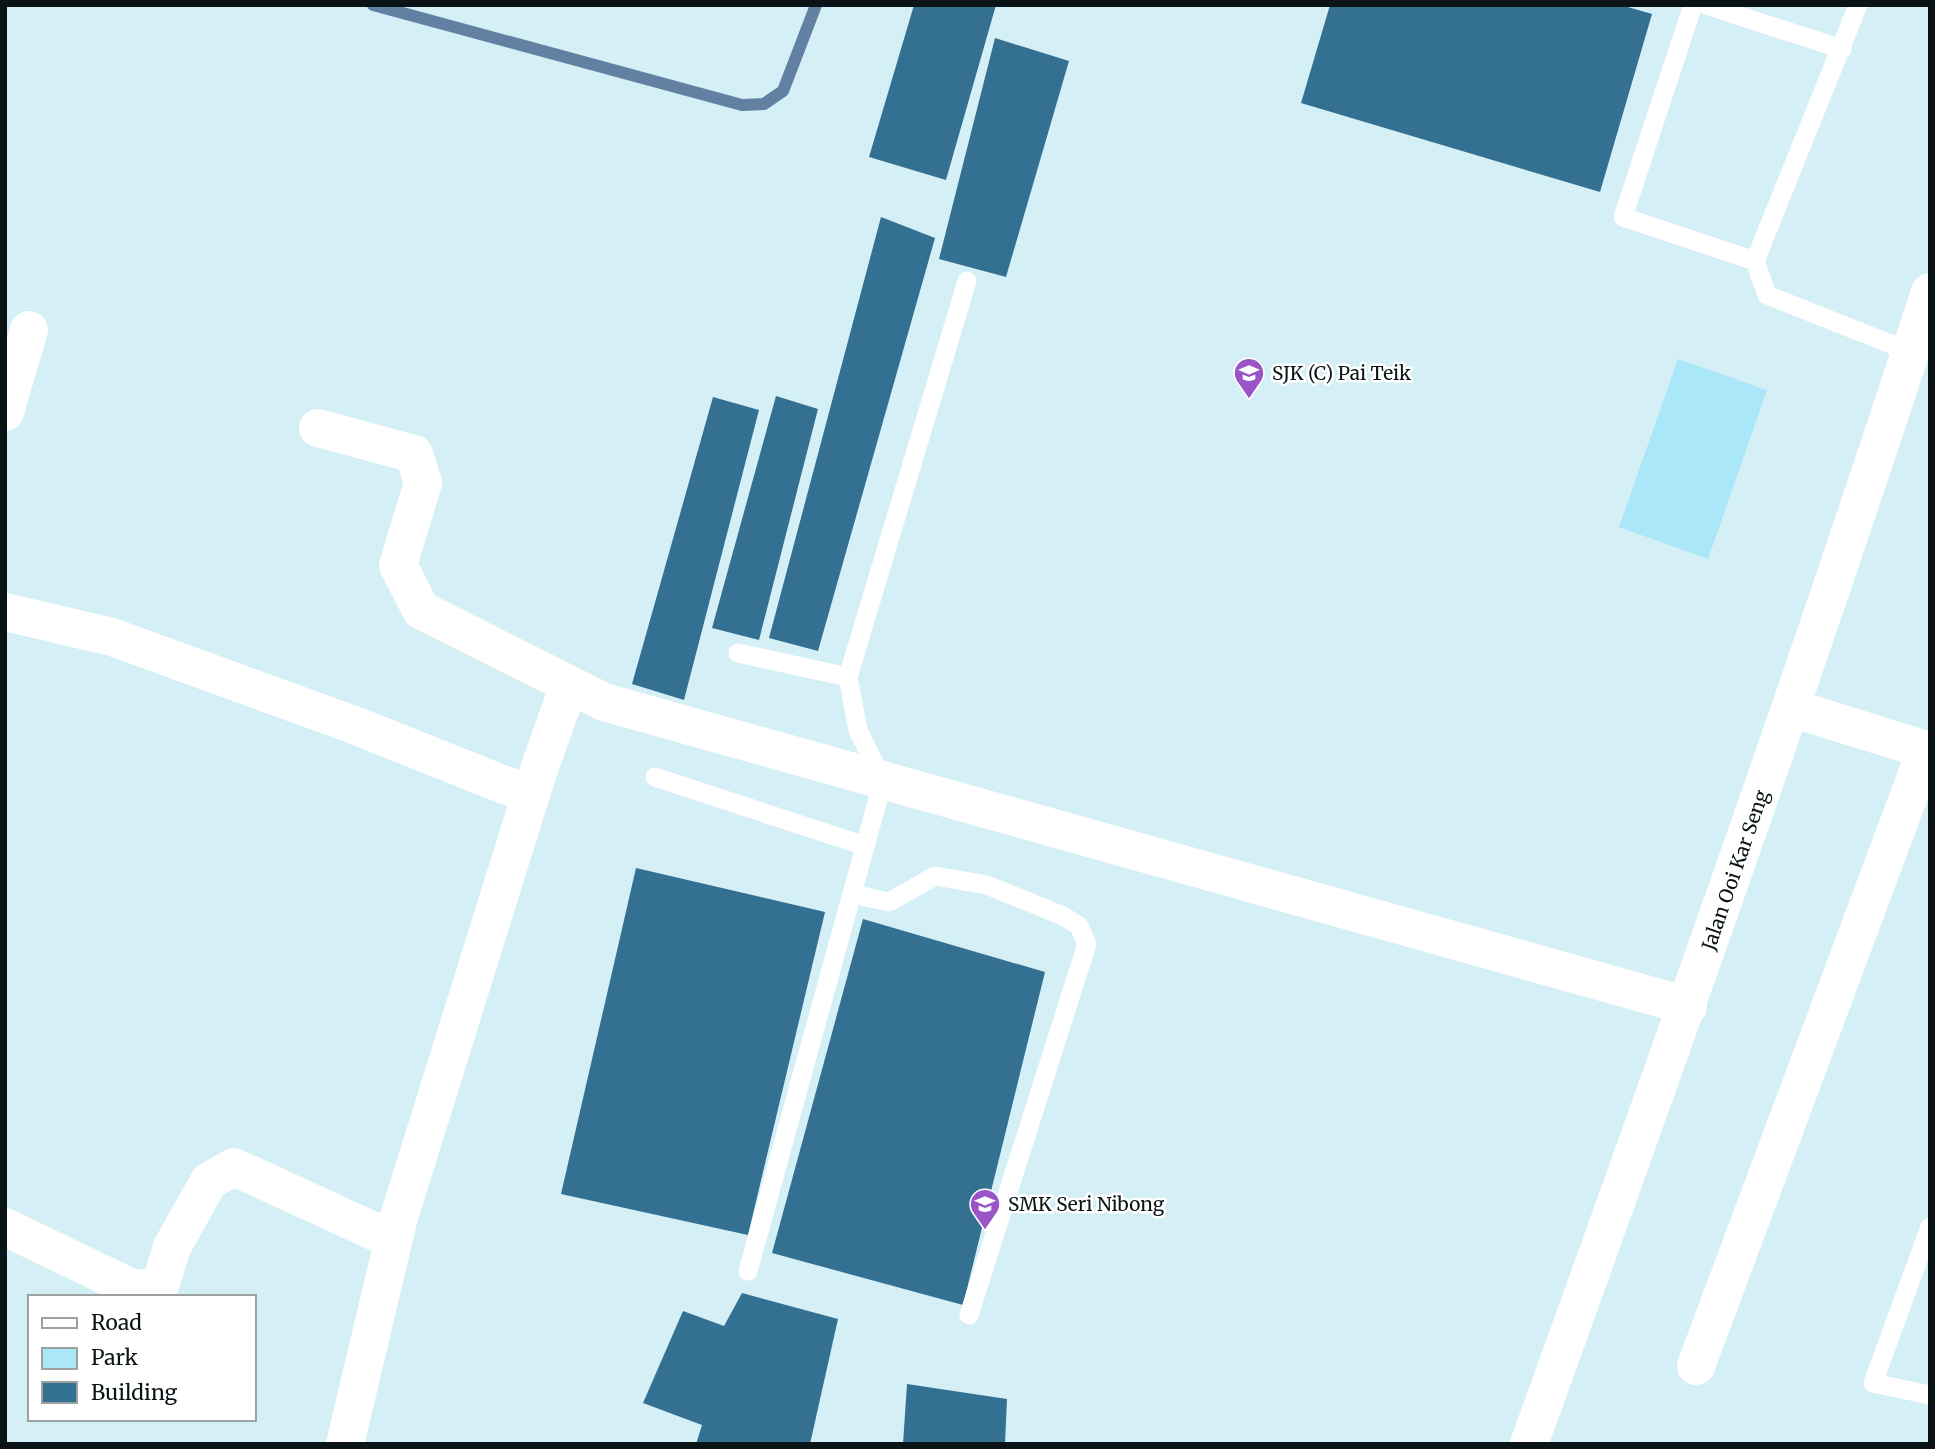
<svg xmlns="http://www.w3.org/2000/svg" width="1935" height="1449" viewBox="0 0 1935 1449" font-family="Merriweather,serif">
<style>
.green{fill:#aae7f9}
.lines{fill:none;stroke-linecap:round;stroke-linejoin:round}
.stream{stroke:#6280a2;stroke-width:12}
.building{fill:#347091}
.lane{stroke:#fff;stroke-width:19}
.street{stroke:#fff;stroke-width:38}
.secondary{stroke:#fff;stroke-width:38}
.labels{text-anchor:middle;dominant-baseline:central;stroke-width:5;stroke-linejoin:round;paint-order:stroke}
.poi-label{font-size:19px;fill:#0a1316;stroke:#fff;text-anchor:start}
.street-label{font-size:19px;fill:#0a1316;stroke:#fff}
</style>
<rect width="100%" height="100%" fill="#d5eff6"/>
<path class="green" d="M1678,359L1767,390L1708,559L1619,527Z"/>
<g class="lines">
<path class="stream" d="M373,5L742,105L764,104L783,91L816,5"/>
</g>
<path class="building" d="M914,5H996L946,180L869,157Z
M1330,5H1621L1652,14L1600,192L1301,103Z
M995,38L1069,61L1006,277L939,259Z
M881,217L935,238L818,651L769,638Z
M776,396L818,409L759,640L712,628Z
M713,397L759,410L684,700L632,684Z
M636,868L825,912L748,1235L561,1194Z
M863,919L1045,972L963,1305L772,1253Z
M742,1293L838,1319L810,1444H696L702,1425L643,1403L683,1311L724,1326Z
M907,1384L1007,1399L1005,1444H903Z"/>
<g class="lines">
<path class="lane" d="M1693,5L1623,217L1755,261
M1706,5L1842,49
M1858,5L1755,261L1767,295L1911,352
M738,653L848,677
M655,777L865,846
M852,894L889,902L935,876L987,885L1063,916L1079,926L1087,944L969,1315
M1930,1227L1873,1383L1930,1395
M748,1271L883,781L858,730L848,677L967,281"/>
<path class="street" d="M5,412L29,330
M318,428L414,454L423,483L398,565L421,610L604,702L1688,1006
M5,612L112,637L354,725L507,786L532,793
M1791,708L1930,751
M5,1227L134,1289L160,1286L172,1247L209,1181L234,1167L393,1240
M1696,1366L1926,750
M345,1444L399,1217L536,778L569,685"/>
<path class="secondary" d="M1529,1444C1667,1062 1804,679 1930,292"/>
</g>
<defs>
<g id="school-pin" transform="scale(1.575)"><path d="M0 17L-7.5 6A9.5 9.5 0 1 1 7.5 6Z" fill="#9954c8" stroke="#fff"/><path d="M0-5L7-2L0 1L-7-2ZM-4 1L0 2.5L4 1V4Q0 6-4 4Z" fill="#fff"/></g>
</defs>
<g fill-rule="evenodd">
<use href="#school-pin" x="1249" y="373"/>
<use href="#school-pin" x="985" y="1204"/>
</g>
<g class="labels">
<g class="poi-label">
<text x="1272" y="373">SJK (C) Pai Teik</text>
<text x="1008" y="1204">SMK Seri Nibong</text>
</g>
<g class="street-label">
<text transform="translate(1735 870) rotate(-71)">Jalan Ooi Kar Seng</text>
</g>
</g>
<rect width="1935" height="1449" fill="none" stroke="#0a1316" stroke-width="14"/>
<rect x="28" y="1295" width="228" height="126" fill="#ffffff" stroke="#9da1a2" stroke-width="2"/>
<rect x="42" y="1318" width="35" height="10" fill="#ffffff" stroke="#9da1a2" stroke-width="2"/>
<text x="91" y="1330" font-size="21" fill="#0a1316">Road</text>
<rect x="42" y="1348" width="35" height="21" fill="#aae7f9" stroke="#9da1a2" stroke-width="2"/>
<text x="91" y="1365" font-size="21" fill="#0a1316">Park</text>
<rect x="42" y="1382" width="35" height="21" fill="#347091" stroke="#9da1a2" stroke-width="2"/>
<text x="91" y="1400" font-size="21" fill="#0a1316">Building</text>
</svg>
